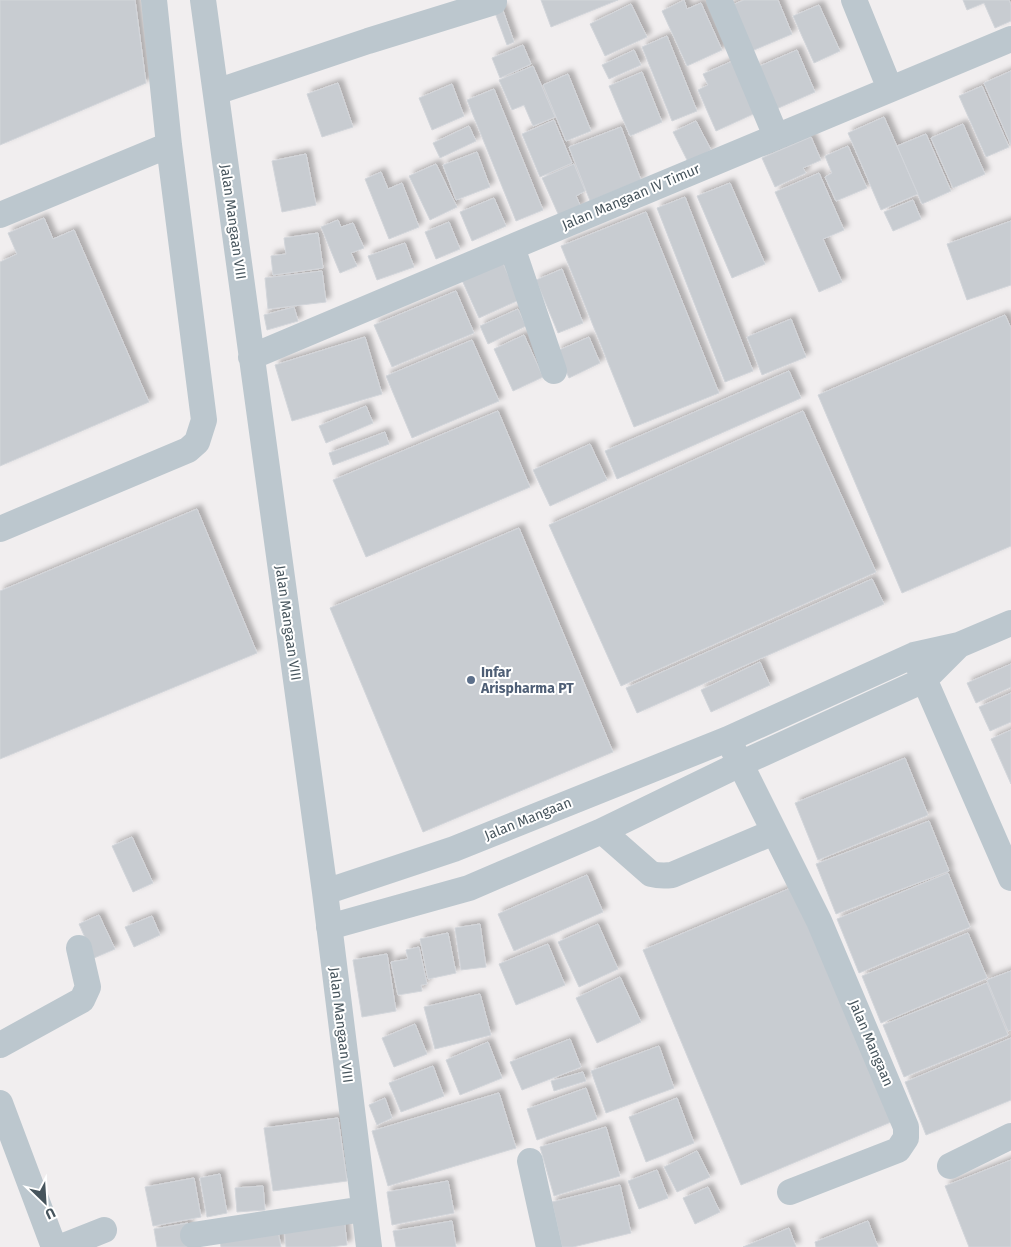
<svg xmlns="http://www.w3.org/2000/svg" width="1011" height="1247" viewBox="0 0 1011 1247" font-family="'Fira Sans',sans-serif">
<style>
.building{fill:#c8ccd1;stroke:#d2d5da;filter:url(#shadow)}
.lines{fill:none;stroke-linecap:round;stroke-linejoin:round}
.minor{stroke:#bcc7ce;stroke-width:26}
.service-dot{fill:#5c6f8a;stroke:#fff;stroke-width:2}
.labels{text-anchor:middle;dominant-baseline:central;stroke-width:4;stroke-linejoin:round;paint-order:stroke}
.street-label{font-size:14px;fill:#46545c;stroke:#fff}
.service-label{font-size:14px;font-weight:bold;fill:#4e5e75;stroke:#fff;text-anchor:start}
</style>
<defs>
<filter id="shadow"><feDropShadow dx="4.5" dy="-4.5" stdDeviation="2.5" flood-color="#0004"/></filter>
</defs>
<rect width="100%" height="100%" fill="#f1eeef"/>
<path class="building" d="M0,0H135L146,83L0,145Z
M541,0H618L551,27Z
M684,0L687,9L701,3L722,50L687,66L662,11Z
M744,0H778L792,34L747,53L727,7Z
M963,0H1009L1011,5V21L995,28L984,3L967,10Z
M631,4L647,37L605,56L590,24Z
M819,5L840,51L814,63L793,16Z
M502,8L514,42L507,45L494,10Z
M667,36L697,111L672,121L642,47Z
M523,45L531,64L500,78L492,58Z
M634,50L641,65L609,79L602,65Z
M797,50L815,92L774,110L755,68Z
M737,59L760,111L716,131L698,90L708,85L703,74Z
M533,66L555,117L533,126L524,105L512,110L499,80Z
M1011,71V145L984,83Z
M642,72L662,122L630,136L609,86Z
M568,74L591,131L566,141L543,85Z
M338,83L353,127L322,137L307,94Z
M452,84L464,116L432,130L419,98Z
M982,86L1009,147L986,157L959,96Z
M494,89L543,210L516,221L467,100Z
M884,117L918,194L881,210L848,133Z
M554,120L572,163L540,177L522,134Z
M696,121L711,150L688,162L673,132Z
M963,124L985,174L953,188L931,138Z
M469,126L476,141L440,158L433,143Z
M621,127L641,180L590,201L569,147Z
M926,134L951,191L922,204L897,146Z
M811,137L821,160L803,168L806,173L775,187L762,158Z
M848,146L867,188L836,201L825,177L832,173L825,156Z
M477,152L490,187L456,200L443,165Z
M306,154L316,205L282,212L272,161Z
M436,164L457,207L430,220L409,176Z
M574,164L585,191L576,196L581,207L559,216L542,178Z
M381,172L388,189L402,183L419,227L389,239L365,179Z
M819,173L844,230L823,239L842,282L819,292L775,192Z
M730,183L765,264L732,278L697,196Z
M685,197L753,371L725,382L657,208Z
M494,198L506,226L472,241L460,212Z
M913,200L921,219L893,231L884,212Z
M646,212L719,393L634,427L561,246Z
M44,218L53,239L74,230L149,402L0,466V262L17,254L8,233Z
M338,220L341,227L353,223L364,248L351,253L357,266L340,273L321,227Z
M1011,221V285L967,300L947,244Z
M449,222L460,249L436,259L425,232Z
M318,233L323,268L273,275L271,256L286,254L284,238Z
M405,243L414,267L377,280L368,256Z
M502,261L519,300L479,318L461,278Z
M562,269L583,323L558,333L536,280Z
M322,271L326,302L268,309L265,278Z
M456,291L474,333L392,367L374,325Z
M294,307L298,321L267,330L264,315Z
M518,309L526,326L488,344L480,326Z
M1005,315L1011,328V546L902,593L818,395Z
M791,319L806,357L762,375L747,337Z
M524,335L543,377L513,391L494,349Z
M365,337L382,394L292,421L275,365Z
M589,337L600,363L569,378L557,351Z
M472,340L499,401L412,438L386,376Z
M789,371L801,398L617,479L605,451Z
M366,406L373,423L326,443L319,426Z
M498,411L530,487L366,557L333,480Z
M803,411L876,572L621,686L549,525Z
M385,432L389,444L333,465L329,453Z
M590,444L607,480L550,506L533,470Z
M197,509L257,653L0,759V591Z
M519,528L613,752L423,832L330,608Z
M872,579L884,604L637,713L626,688Z
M760,662L770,685L711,712L701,690Z
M1011,664V687L976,703L967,683Z
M1011,693V722L990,731L979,707Z
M1011,730V784L991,739Z
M905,758L928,815L818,860L795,803Z
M929,821L949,871L836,914L816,864Z
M132,837L153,883L133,892L112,846Z
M948,873L970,927L859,973L837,919Z
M587,875L603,912L514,951L498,914Z
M793,887L891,1122L741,1185L643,950Z
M99,915L115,949L94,958L79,924Z
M152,916L160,935L134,947L125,927Z
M480,924L486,967L461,970L455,928Z
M598,924L618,969L579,987L558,942Z
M448,933L456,973L428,979L420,939Z
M968,933L987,978L881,1023L862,976Z
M548,944L565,985L516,1005L499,964Z
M419,947L427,984L421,985L422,991L398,995L391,962L408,959L406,950Z
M387,954L396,1011L362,1017L353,960Z
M1011,971V1030L1008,1031L987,980Z
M620,977L641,1022L597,1043L576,998Z
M987,983L1008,1035L904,1077L883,1025Z
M480,994L491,1035L435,1049L424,1007Z
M415,1024L427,1054L394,1067L382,1038Z
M1011,1038V1100L926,1135L905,1082Z
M570,1039L581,1067L522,1090L510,1062Z
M488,1042L502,1078L460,1095L446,1060Z
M659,1046L674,1088L606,1113L591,1071Z
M433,1066L444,1096L401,1112L389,1083Z
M583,1072L586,1081L554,1091L551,1081Z
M586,1088L597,1119L537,1140L527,1109Z
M499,1093L516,1148L388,1186L372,1131Z
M385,1098L392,1118L377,1125L369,1105Z
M677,1098L694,1143L646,1162L629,1117Z
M338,1118L347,1181L273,1191L264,1128Z
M606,1127L620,1176L554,1196L540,1147Z
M697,1151L710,1177L677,1192L664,1167Z
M1011,1160V1247H969L945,1186Z
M657,1170L668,1198L639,1209L628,1181Z
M220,1174L227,1213L207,1217L200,1178Z
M194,1178L201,1217L153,1226L145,1187Z
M448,1181L454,1213L392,1225L387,1192Z
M620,1185L631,1233L573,1247H562L552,1202Z
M263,1186L265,1210L237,1212L235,1188Z
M708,1187L720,1212L695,1224L683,1198Z
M344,1218L347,1245L330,1247H286L284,1226Z
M452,1221L456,1247H396L393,1231Z
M868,1221L878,1247H816L815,1242Z
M188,1223L191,1247H157L154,1229Z
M277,1226L281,1247H221L219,1237Z
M789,1228L796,1247H743Z"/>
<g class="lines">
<path class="minor" d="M203,0L325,892L369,1247
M719,0L776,136
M854,0L890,89
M216,92L368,41L494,2
M0,215L169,145
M512,247L554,371
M251,357L512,247L1011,39
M0,529L188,450L197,442L204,420L169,145L154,0
M918,665L1011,878
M732,747L819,921L906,1127V1138L898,1150L790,1192
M602,831L651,874C659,876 664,876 672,875L774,832
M325,892L454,849L728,739L914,655L959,645L1011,623
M329,927L469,888L602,831L740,764L924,680L959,645
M0,1045L82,1000L88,987L79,948
M0,1103L54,1247
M530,1161L549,1247
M950,1166L1011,1136
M193,1235L364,1209
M61,1247L104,1230"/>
</g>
<circle class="service-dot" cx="471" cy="680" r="5"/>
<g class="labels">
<g class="street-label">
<text transform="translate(631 197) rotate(-23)">Jalan Mangaan IV Timur</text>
<text transform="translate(233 222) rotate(82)">Jalan Mangaan VIII</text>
<text transform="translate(288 623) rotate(82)">Jalan Mangaan VIII</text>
<text transform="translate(528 819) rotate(-22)">Jalan Mangaan</text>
<text transform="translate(341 1025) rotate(83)">Jalan Mangaan VIII</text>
<text transform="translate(871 1043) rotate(67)">Jalan Mangaan</text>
</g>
<g class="service-label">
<text x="481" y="672">Infar<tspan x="481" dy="16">Arispharma PT</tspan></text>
</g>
</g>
<g transform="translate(45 1202) rotate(155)" stroke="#ffffff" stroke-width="4" paint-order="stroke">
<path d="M0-4L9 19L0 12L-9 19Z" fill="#46545c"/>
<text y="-8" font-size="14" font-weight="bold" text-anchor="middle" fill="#46545c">U</text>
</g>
</svg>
